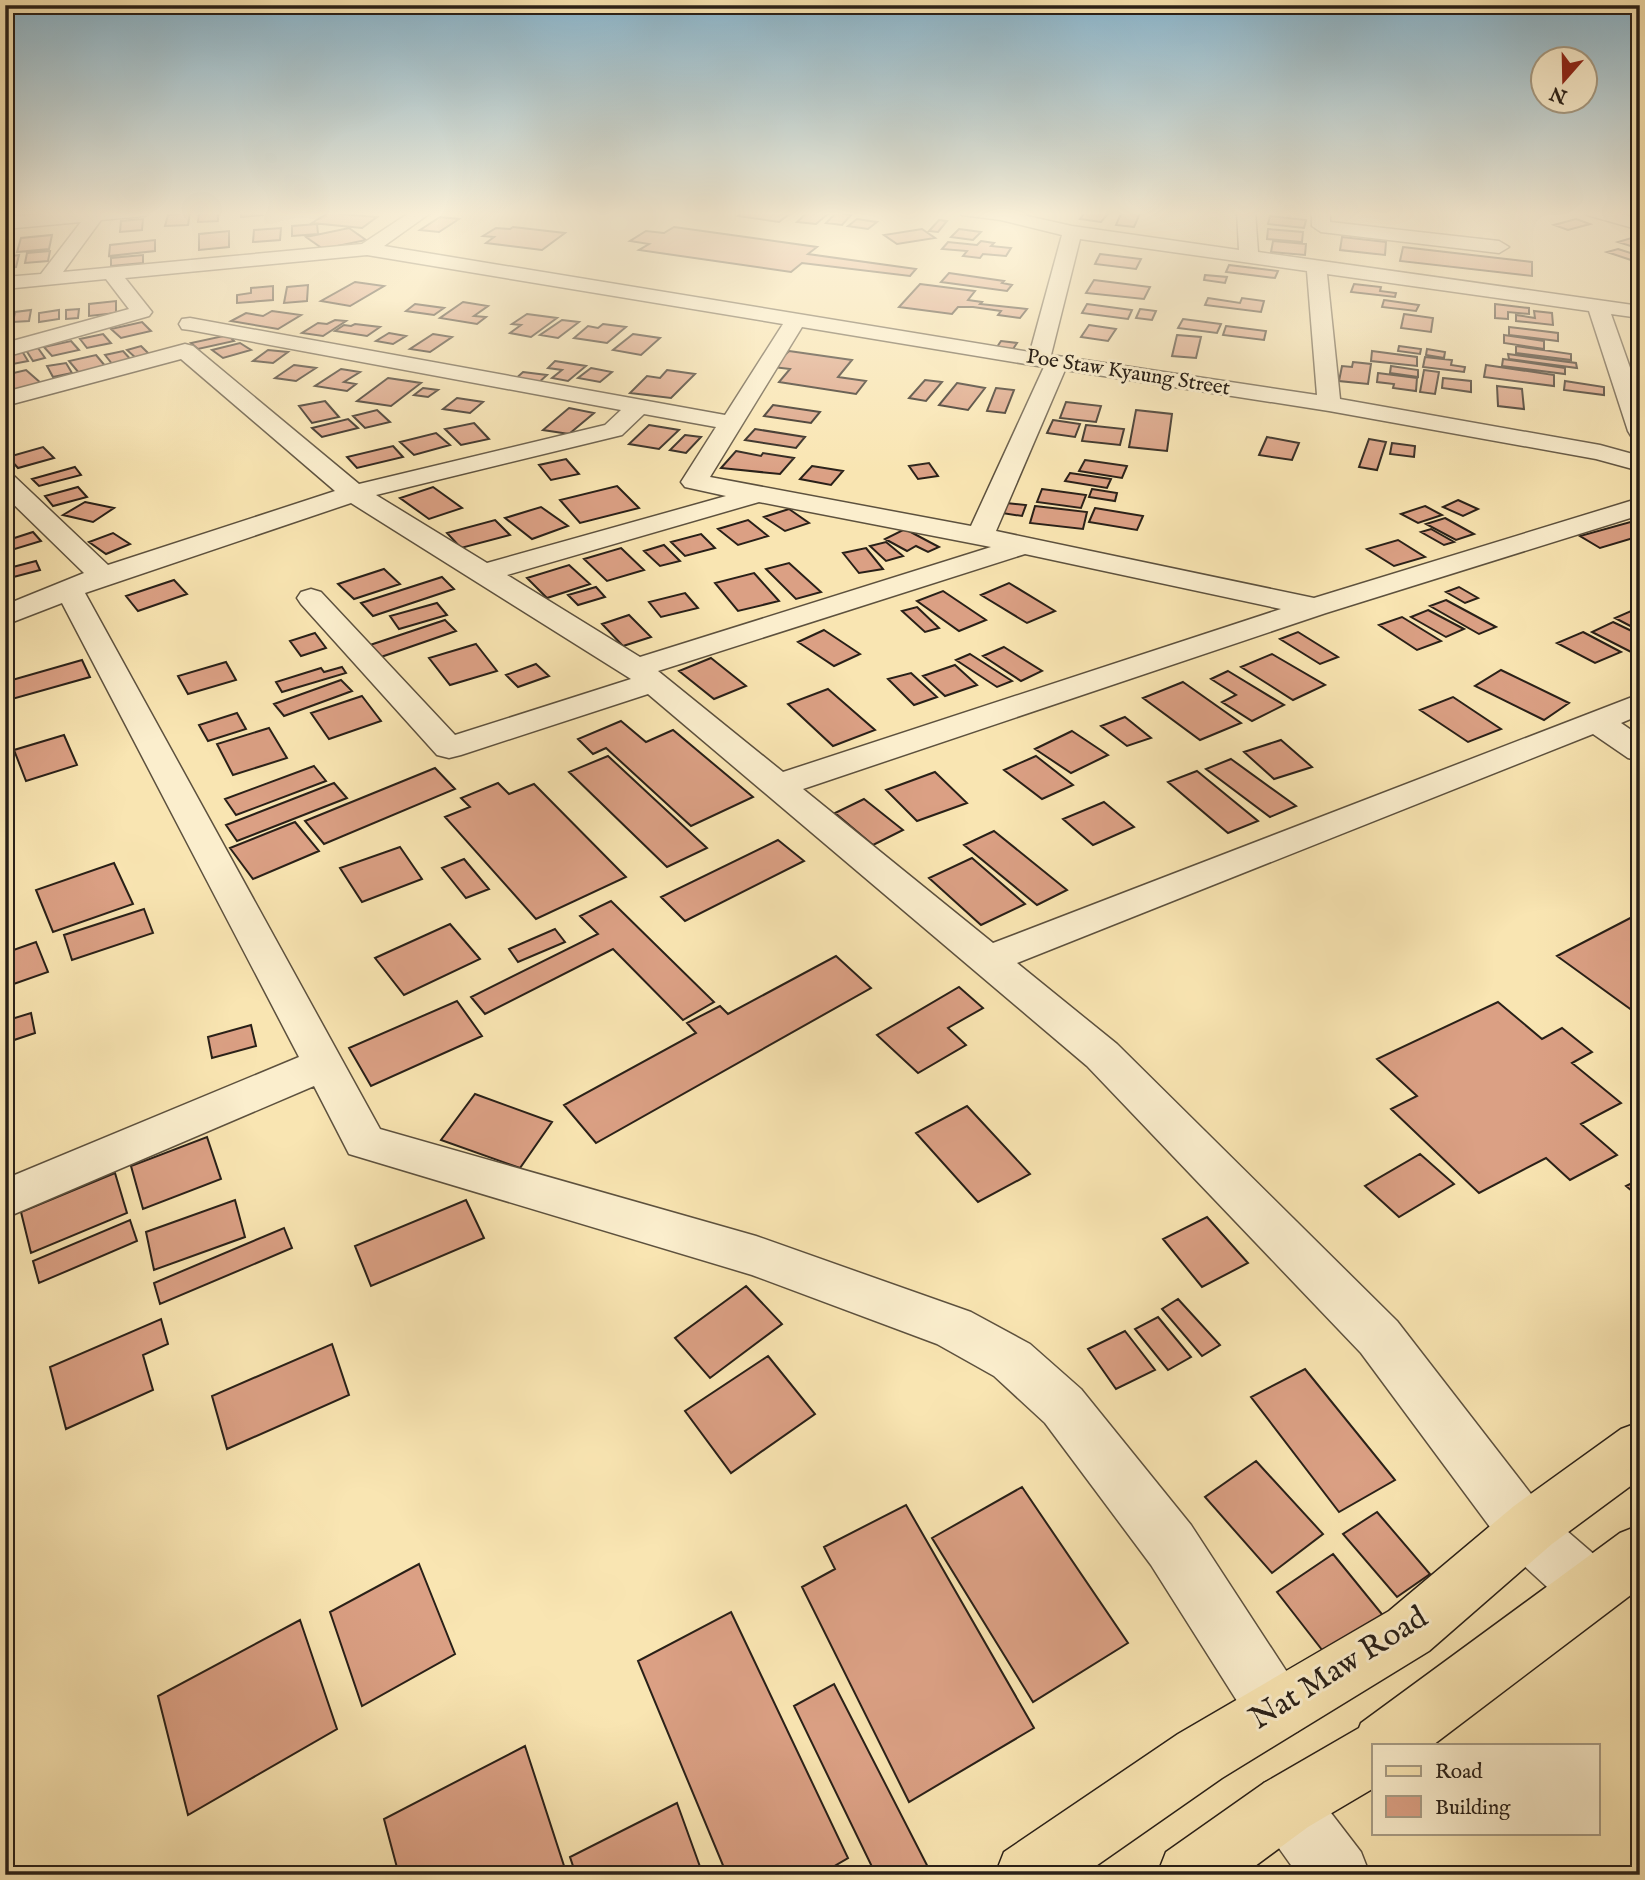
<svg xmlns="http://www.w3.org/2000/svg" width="1645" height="1880" viewBox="0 0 1645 1880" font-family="'IM FELL English',serif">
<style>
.building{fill:#dba084;stroke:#292018;stroke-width:2}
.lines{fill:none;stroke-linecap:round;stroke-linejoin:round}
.street-casing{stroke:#5d513e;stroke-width:3}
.primary-casing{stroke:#292018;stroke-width:3}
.street{fill:#fbeecd;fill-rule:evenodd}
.primary{fill:#f9e5b2;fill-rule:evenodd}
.labels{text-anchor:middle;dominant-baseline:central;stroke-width:6;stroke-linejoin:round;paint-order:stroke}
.far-street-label{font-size:21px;fill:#292018;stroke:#fbeecd}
.near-street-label{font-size:32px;fill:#292018;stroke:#fbeecd}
</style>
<rect width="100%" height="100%" fill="#f9e5b2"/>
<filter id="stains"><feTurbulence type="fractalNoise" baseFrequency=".00286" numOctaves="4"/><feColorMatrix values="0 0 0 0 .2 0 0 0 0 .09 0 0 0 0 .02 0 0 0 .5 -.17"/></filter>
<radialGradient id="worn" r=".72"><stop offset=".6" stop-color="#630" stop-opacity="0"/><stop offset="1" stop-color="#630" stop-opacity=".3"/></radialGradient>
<path class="building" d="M241,211H262L263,215L241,217Z
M746,211H793L779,222L738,216Z
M809,211L828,214L816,224L797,222Z
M1086,211H1100L1109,212L1101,222L1080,219Z
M1122,211H1141L1134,227L1116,225Z
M218,212V221L198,222L199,214Z
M190,213L188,225L165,226L168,215Z
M328,213L377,217L362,228L312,223Z
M836,213L851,215L842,225L826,223Z
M1270,216L1306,220L1304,228L1268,224Z
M440,217L459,219L439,232L420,230Z
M143,219L142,230L120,232L121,221Z
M857,219L877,222L868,229L848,226Z
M1576,219L1590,224L1568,230L1554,225Z
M939,220L947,221L938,232L929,231Z
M317,224L318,234L292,236V226Z
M513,227L565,233L542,250L486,243L494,237L483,236L496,228L510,229Z
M674,227L817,247L808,254L916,269L910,276L802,263L791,272L639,250L649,244L630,241L646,231L664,233Z
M281,228L280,240L253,242L254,230Z
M349,228L366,240L323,249L306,237Z
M922,229L935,238L897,244L884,235Z
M959,229L981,232L973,240L951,237Z
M1268,229L1303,232L1302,242L1267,239Z
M229,231V247L199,250V234Z
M52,235L49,249L17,252L21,238Z
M1342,237L1386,242L1385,255L1340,250Z
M1635,237L1640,238V249L1618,242Z
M155,240V251L109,256L110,245Z
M981,241L994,243L991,246L1011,248L1006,256L983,254L980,258L963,256L967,251L942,249L948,242L977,245Z
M1273,241L1306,244L1305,255L1271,252Z
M1403,247L1532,262V276L1400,261Z
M1618,249L1640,256V263L1607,252Z
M50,251L48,261L25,263L27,253Z
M1100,254L1141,259L1136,269L1095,264Z
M19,255L16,267L5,268V257Z
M143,255V263L111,266V258Z
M1229,265L1278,271L1275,278L1226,272Z
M949,273L1004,281L1002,283L1012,285L1007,291L941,282Z
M1205,275L1227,277L1225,283L1204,280Z
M1094,280L1150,287L1144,299L1086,293Z
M355,282L384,286L350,306L321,301Z
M920,284L975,291L968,300L982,302L980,304L1027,309L1020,318L998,315L1001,311L973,307H958L952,314L899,307Z
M1354,284L1381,287L1380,291L1396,293L1395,297L1351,292Z
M308,285L307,301L284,303L287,287Z
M273,286V300L237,303V295L251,293V288Z
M1208,298L1240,303L1242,298L1264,301L1261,312L1205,305Z
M1384,300L1419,305L1416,311L1382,307Z
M116,301V313L89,316V304Z
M463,302L488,306L474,316L486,317L477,324L440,318Z
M415,304L444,308L434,315L406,311Z
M1087,304L1132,310L1128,319L1082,313Z
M1495,304L1529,308V314L1508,312V319L1495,318Z
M79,309L78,318L66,319V310Z
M1140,309L1156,311L1152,320L1136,318Z
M31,310L29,321L13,322L15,312Z
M59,310V319L39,322V313Z
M272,311L301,315L278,329L231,321L246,313L263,316Z
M1534,311L1552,313L1553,325L1516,321V315L1535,318Z
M527,314L557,318L531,337L510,333L521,325L512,324Z
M1404,314L1433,318L1431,332L1401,328Z
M1183,319L1221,324L1217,333L1178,328Z
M335,320L346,321L323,336L302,333L318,323L327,324Z
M562,320L579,322L558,338L540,335Z
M142,322L151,331L121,338L111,329Z
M355,324L380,327L367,336L335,331L344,325L351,326Z
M603,324L626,327L607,343L574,338L588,326L598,328Z
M1089,325L1116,329L1108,341L1081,337Z
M1226,326L1266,331L1264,340L1223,335Z
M1509,327L1558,333V341L1509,335Z
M389,333L406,336L393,344L376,341Z
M103,334L111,343L87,348L80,339Z
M433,334L452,337L430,352L410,349Z
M633,334L660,338L641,355L613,350Z
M228,335L234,341L198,349L191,343Z
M1177,335L1201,337L1196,358L1172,356Z
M1504,335L1544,341V349L1504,343Z
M71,341L79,350L52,356L44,347Z
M1001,341L1017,343L1013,349L997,347Z
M240,343L251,350L223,358L212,350Z
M141,346L151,356L137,359L127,350Z
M1399,346L1421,349L1420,354L1398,351Z
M1516,346L1571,354V360L1516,353Z
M38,348L45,358L33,361L26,350Z
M1427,349L1445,352L1444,358L1426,355Z
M268,350L288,352L273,363L253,361Z
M22,351L28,361L13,364L7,354Z
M123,351L132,361L113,365L105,355Z
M789,351L852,360L838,377L866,381L856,394L779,382L790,369L773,367Z
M1372,351L1417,357V366L1371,361Z
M1508,354L1576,363L1577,368L1509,359Z
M96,355L106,367L79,373L69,361Z
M1425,357L1452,360L1451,365L1465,367L1464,372L1423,367Z
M1503,359L1565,368V374L1502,366Z
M555,361L586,366L568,381L552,378L562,370L548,368Z
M1353,362L1371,364L1368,384L1339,381L1342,366L1352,367Z
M66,363L72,373L53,377L47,366Z
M294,365L316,368L296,381L275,378Z
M1486,365L1554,375V386L1484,377Z
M1391,366L1418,370V377L1390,373Z
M591,368L612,372L600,382L578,378Z
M341,369L360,372L344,382L356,384L347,391L315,386Z
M26,370L42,384L17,391L5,380V375Z
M667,370L695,374L671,398L630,393L647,376L660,378Z
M1424,370L1439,372L1435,394L1420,392Z
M523,372L547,375L536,385L513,381Z
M1378,373L1417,378L1416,391L1393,388L1394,384L1377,382Z
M388,378L421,383L391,406L357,401Z
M1443,378L1471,381V392L1442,388Z
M925,380L942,382L926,401L909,398Z
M1565,381L1604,387V395L1564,390Z
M957,383L985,388L968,410L939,405Z
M1497,386L1522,389L1524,409L1498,406Z
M423,388L438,390L428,397L414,395Z
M996,388L1014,390L1005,413L987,411Z
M457,398L483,402L470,413L443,409Z
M325,401L339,417L312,423L299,406Z
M1066,402L1101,406L1096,422L1060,418Z
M773,405L820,412L811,423L764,416Z
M569,408L594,413L569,434L543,430Z
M377,410L390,422L365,428L353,416Z
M1136,410L1172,414L1167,451L1129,447Z
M348,419L358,428L322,437L312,428Z
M1053,420L1080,424L1075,437L1047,433Z
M474,423L489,439L461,445L445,429Z
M649,425L679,430L659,449L629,444Z
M1086,425L1124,429L1120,445L1082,441Z
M755,429L805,437L796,448L745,440Z
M436,433L450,445L414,455L400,442Z
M685,435L701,437L686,453L670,450Z
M1267,437L1299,443L1292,460L1259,455Z
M1369,439L1386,442L1377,470L1359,467Z
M1392,443L1415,446L1414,457L1390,454Z
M393,446L403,457L357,468L347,457Z
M43,447L54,458L18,468L8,457Z
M736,451L761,456L763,453L794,458L780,474L721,468Z
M566,459L579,474L551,480L539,465Z
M1085,460L1127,466L1122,478L1079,471Z
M929,463L938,476L918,479L909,466Z
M812,466L843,471L831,485L800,479Z
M75,467L81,475L39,486L32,479Z
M1070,473L1111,479L1107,488L1065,481Z
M617,486L639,508L580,523L560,500Z
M78,487L87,497L53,506L45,496Z
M433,487L462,508L429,519L400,498Z
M1042,489L1086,495L1081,508L1037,502Z
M1092,489L1117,493L1115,501L1089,497Z
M1458,500L1478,509L1463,516L1443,507Z
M85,502L114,508L93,522L63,515Z
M1006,503L1026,505L1022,516L1002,513Z
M1035,506L1087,512L1083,529L1030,523Z
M1425,506L1442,515L1418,523L1401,514Z
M541,507L568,526L532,539L505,518Z
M1095,508L1143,516L1137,530L1089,522Z
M789,509L809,523L785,531L764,517Z
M1445,518L1474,534L1456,540L1426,524Z
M495,520L510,535L461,548L447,533Z
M748,520L768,536L738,545L718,529Z
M1634,521L1640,524V536L1600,548L1580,536Z
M905,529L939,547L928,552L916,546L907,551L885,539Z
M1431,529L1454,542L1444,545L1421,532Z
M33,532L41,541L5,552V541Z
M113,533L130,544L106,554L89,542Z
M701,534L715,548L685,556L671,542Z
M1398,540L1425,557L1394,566L1367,549Z
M886,542L903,556L886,561L870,546Z
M664,545L680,561L660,566L644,551Z
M621,548L644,570L607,581L584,559Z
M866,548L883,569L859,573L843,553Z
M36,561L40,570L6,579L5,569Z
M789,563L821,592L796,599L766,569Z
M569,565L590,584L547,598L527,578Z
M384,569L400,584L354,599L338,584Z
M754,573L779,601L738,611L715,583Z
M442,577L454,589L373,616L361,603Z
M174,580L187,594L138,611L126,596Z
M1009,583L1055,611L1027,623L981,595Z
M596,587L605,597L578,605L568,595Z
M1459,587L1478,598L1465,603L1446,592Z
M943,591L986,620L959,631L917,601Z
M685,593L698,608L661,617L649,602Z
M1446,600L1496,627L1479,634L1430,606Z
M437,603L447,615L399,629L390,616Z
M917,607L939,628L925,632L902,611Z
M1428,610L1464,629L1446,637L1411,617Z
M1631,611L1640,615V631L1615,618Z
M629,615L651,637L623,646L602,624Z
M1402,617L1441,641L1417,650L1379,625Z
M445,620L456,631L378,658L367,646Z
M1613,622L1640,635V653L1637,655L1592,632Z
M824,630L860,654L834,666L798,642Z
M1298,632L1338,657L1320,664L1280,639Z
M1583,632L1621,652L1595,663L1557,643Z
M315,633L326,648L301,656L290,641Z
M476,644L497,671L450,685L429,658Z
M1004,647L1042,671L1021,681L983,656Z
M970,654L1012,681L997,687L956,660Z
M1272,654L1325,685L1293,700L1241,667Z
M711,658L746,686L714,699L679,671Z
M82,660L90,677L5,701V682Z
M226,662L236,680L188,694L178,676Z
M536,664L549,676L518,687L506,675Z
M955,665L977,685L945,696L923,676Z
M342,667L346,673L282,692L276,682L321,668L324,672Z
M1501,670L1569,703L1544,720L1475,686Z
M1228,671L1284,705L1252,721L1222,702L1236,695L1211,679Z
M911,673L937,697L914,705L888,679Z
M341,680L352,691L284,716L274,704Z
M1183,682L1241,723L1200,740L1143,698Z
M828,689L875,730L833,746L788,704Z
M362,696L381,721L329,739L311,713Z
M1453,697L1501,729L1468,742L1420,710Z
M237,713L246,729L208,741L199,725Z
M1125,717L1151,738L1127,746L1101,726Z
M621,721L646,742L673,730L753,797L691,826L606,748L593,754L578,739Z
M269,728L287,758L233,775L217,744Z
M1072,731L1108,755L1071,773L1035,749Z
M64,735L77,765L26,781L14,750Z
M1281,740L1312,767L1274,779L1244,752Z
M608,756L707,848L667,867L569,772Z
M1036,756L1073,785L1042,799L1004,770Z
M1231,759L1296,806L1270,817L1206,769Z
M314,766L326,781L236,815L225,799Z
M435,768L455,789L324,844L305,821Z
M1197,771L1258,821L1228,833L1168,782Z
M935,772L967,803L917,821L886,790Z
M334,783L347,798L237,841L226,825Z
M498,783L509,794L534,784L626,877L536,919L445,817L470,807L461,798Z
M864,799L903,830L873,845L835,813Z
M1104,802L1134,827L1093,845L1063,819Z
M295,822L319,851L253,879L230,848Z
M994,831L1067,890L1037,905L964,845Z
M778,840L804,861L685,921L661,897Z
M400,847L422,879L362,902L340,868Z
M972,858L1025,904L981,925L929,878Z
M464,859L489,889L466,898L442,868Z
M114,863L133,904L53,932L36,890Z
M611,901L714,1002L683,1020L613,949L485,1014L471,997L598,934L580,916Z
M144,909L153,933L72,960L64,935Z
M1640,913V1016L1557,956Z
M450,924L480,959L404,995L375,958Z
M555,929L565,942L518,962L509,949Z
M36,942L48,972L5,987V953Z
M836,956L871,988L596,1143L564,1105L696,1033L687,1023L720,1006L728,1014Z
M959,987L983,1008L948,1028L966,1045L918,1073L877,1035Z
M457,1001L482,1036L371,1086L349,1048Z
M1498,1002L1542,1039L1562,1028L1592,1052L1572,1063L1621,1103L1581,1124L1617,1155L1570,1180L1546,1158L1479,1193L1391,1109L1417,1096L1377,1059Z
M31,1013L35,1033L5,1043V1021Z
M251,1025L256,1046L212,1058L208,1037Z
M475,1094L552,1122L520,1168L441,1140Z
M967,1106L1030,1174L978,1202L916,1133Z
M207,1137L221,1179L143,1209L131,1166Z
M1420,1154L1454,1184L1399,1217L1365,1186Z
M115,1173L127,1213L31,1253L21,1212Z
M1640,1179V1198L1626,1186Z
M235,1200L245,1237L154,1270L146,1232Z
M466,1200L484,1238L371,1286L355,1246Z
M1207,1217L1248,1263L1202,1287L1163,1239Z
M130,1220L137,1241L39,1283L33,1261Z
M284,1228L292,1248L160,1304L154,1283Z
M746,1286L782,1324L710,1378L675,1338Z
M1178,1299L1220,1345L1202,1356L1162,1309Z
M1158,1317L1191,1357L1168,1370L1135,1329Z
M161,1319L168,1344L143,1355L153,1390L66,1429L50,1367Z
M1125,1331L1155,1370L1116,1389L1088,1349Z
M332,1344L349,1395L227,1449L212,1396Z
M768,1356L815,1414L731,1473L685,1411Z
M1305,1369L1395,1480L1339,1512L1251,1397Z
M1256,1461L1323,1534L1272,1573L1205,1497Z
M1022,1487L1128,1643L1033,1702L932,1538Z
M906,1505L1034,1728L909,1802L802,1587L835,1569L824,1547Z
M1377,1512L1430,1574L1397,1597L1343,1534Z
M1333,1554L1390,1624L1333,1664L1277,1592Z
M419,1564L455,1654L362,1706L330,1612Z
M731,1612L848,1858L819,1875H727L638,1661Z
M300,1620L337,1729L188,1815L158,1696Z
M834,1684L932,1875H876L794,1706Z
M525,1746L567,1875H399L384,1819Z
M677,1803L703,1875H576L570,1857Z"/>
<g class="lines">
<g class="street-casing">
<path id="street" d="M86,211H154L145,216L101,220L63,272L362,244L412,211H433L384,246L1030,352L1062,235L1001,220L962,215L959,211H1005L1072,226L1239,250L1237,211H1255L1258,252L1640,306V318L1611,314L1640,396V438L1631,436L1628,431L1589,311L1327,274L1340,399L1600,445L1640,456V471L1596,459L1329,411L1065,370L996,531L1314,598L1640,498V515L1326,613L803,789L993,943L1640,694V715L1621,723L1640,736V761L1628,758L1593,734L1017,963L1117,1044L1397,1321L1545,1512L1611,1569L1619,1589L1611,1609L1591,1617L1571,1609L1507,1550L1361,1353L1087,1066L648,694L461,755L449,758L437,755L301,604L297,598L301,592L311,589L321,592L455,735L631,679L351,503L85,593L380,1129L756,1236L971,1312L1030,1344L1081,1389L1191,1525L1298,1689L1307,1710L1298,1731L1277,1740L1256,1731L1151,1565L1045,1423L994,1376L937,1344L752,1275L349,1154L314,1086L5,1218V1179L299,1057L62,603L5,625V605L84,573L5,496V473L14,476L108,565L335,491L181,359L5,406V392L185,344L193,346L359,484L605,425L621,410L190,330L182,329L179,324L182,319L190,318L725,415L783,324L367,255L125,278L152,312L149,316L5,357V343L129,309L106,279L5,289V277L41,274L81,222L5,229V217ZM1080,239L1307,271L1317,395L1051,355ZM802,327L1044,367L971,526L710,477ZM644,414L716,427L681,482L685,487L726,496L487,563L376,495L622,435ZM759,502L991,547L640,657L507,575ZM1025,554L1281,609L783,772L658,671Z
M1312,211H1330V222L1499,241L1509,247L1499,253L1321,232L1312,226Z
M1584,211H1611L1640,219V230L1587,215Z
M1286,1774L1308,1783L1361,1852L1370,1875H1298L1264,1827L1255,1805L1264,1783Z"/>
</g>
<g class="primary-casing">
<path id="primary" d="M1640,1422V1479L1552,1544L1429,1651L1222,1778L1083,1875H995L1004,1852L1178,1734L1389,1611L1514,1506L1621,1429Z
M1640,1525V1588L1433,1745H1374V1788L1308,1827L1243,1875H1157L1166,1852L1264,1783L1359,1728L1361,1723L1620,1533Z"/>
</g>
<use href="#street" class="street"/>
<use href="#primary" class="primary"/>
</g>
<linearGradient id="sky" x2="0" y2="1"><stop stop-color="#8ab8d1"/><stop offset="0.45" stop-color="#fcf3dc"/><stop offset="1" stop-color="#fcf3dc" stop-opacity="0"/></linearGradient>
<rect width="1645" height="474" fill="url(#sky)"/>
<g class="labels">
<g class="far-street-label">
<text transform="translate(1128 373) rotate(9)">Poe Staw Kyaung Street</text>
</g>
<g class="near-street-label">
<text transform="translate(1339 1669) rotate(-32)">Nat Maw Road</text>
</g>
</g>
<rect width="1645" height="1880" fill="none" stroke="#f9e5b2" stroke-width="28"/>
<rect x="7" y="7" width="1631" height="1866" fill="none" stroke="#292018" stroke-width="3.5"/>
<rect x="14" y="14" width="1617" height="1852" fill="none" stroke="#292018" stroke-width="2"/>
<rect x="1372" y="1744" width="228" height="91" fill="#fbeecd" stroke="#a79c85" stroke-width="2"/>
<rect x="1386" y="1766" width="35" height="10" fill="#f9e5b2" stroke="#a79c85" stroke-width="2"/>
<text x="1435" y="1778" font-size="21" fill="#292018">Road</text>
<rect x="1386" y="1796" width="35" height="21" fill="#dba084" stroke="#a79c85" stroke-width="2"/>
<text x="1435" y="1814" font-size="21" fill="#292018">Building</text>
<g transform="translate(1564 80) rotate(200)"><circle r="33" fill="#fbeecd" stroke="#a79c85" stroke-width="2"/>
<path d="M0-5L12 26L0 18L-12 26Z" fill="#8f2418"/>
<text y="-10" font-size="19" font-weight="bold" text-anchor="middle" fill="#292018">N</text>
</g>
<rect width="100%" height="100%" filter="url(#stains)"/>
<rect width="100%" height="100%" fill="url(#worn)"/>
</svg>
